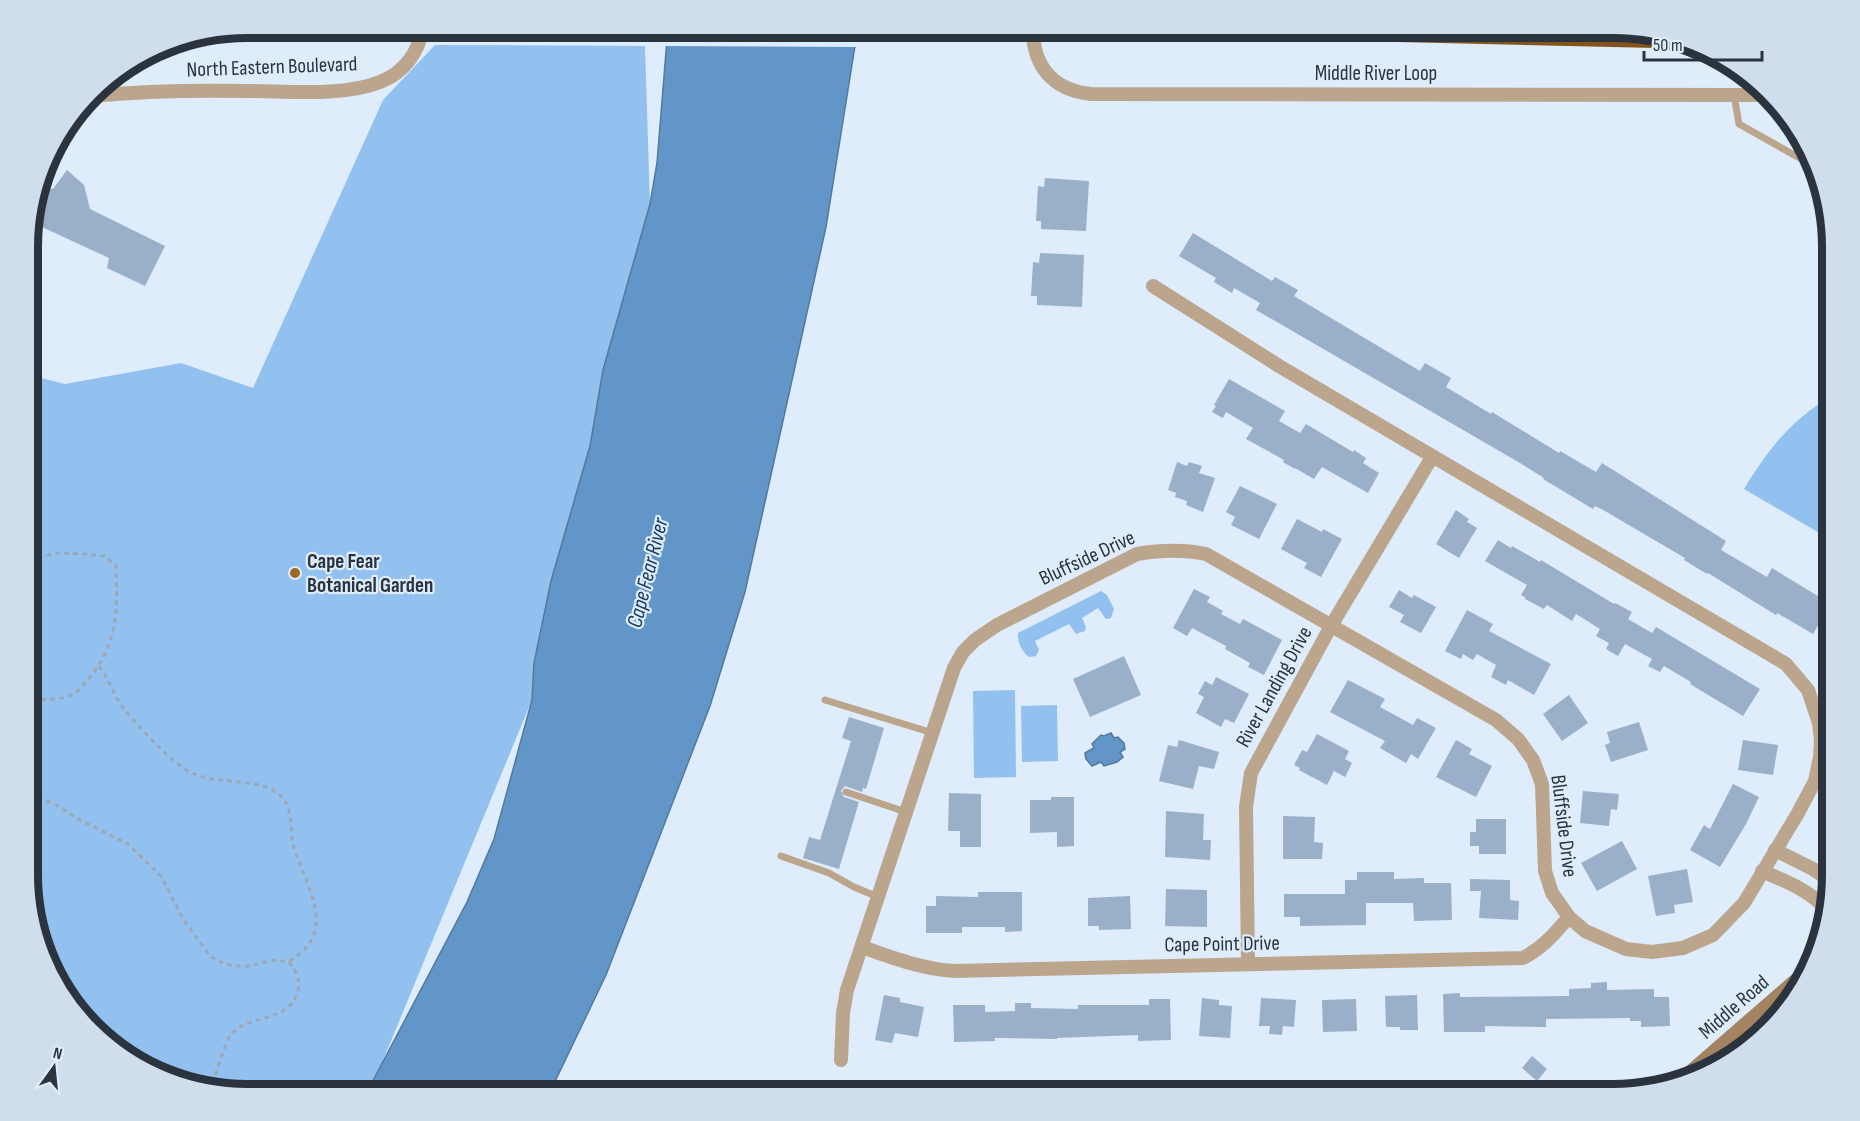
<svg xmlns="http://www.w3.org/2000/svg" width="1860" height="1121" viewBox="0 0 1860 1121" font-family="'Sofia Sans Condensed',sans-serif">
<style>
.green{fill:#92c1f0}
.water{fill:#6396c8;stroke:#52799f;stroke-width:1.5}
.pier{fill:#deecfb}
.building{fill:#9ab0c8}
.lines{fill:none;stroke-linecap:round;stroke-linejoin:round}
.path{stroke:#9ba7b4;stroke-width:3;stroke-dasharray:4.5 4.5;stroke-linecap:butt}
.lane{stroke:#bca58d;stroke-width:7}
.street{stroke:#bca58d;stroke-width:14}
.secondary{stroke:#a48360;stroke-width:18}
.highway{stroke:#83541b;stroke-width:18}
.poi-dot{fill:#9f6823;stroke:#deecfb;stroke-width:2}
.labels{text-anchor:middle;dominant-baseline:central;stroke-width:4.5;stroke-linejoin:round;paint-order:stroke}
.street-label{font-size:21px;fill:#2b343e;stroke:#deecfb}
.poi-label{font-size:21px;font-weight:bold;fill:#2b343e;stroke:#deecfb;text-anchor:start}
.water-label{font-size:22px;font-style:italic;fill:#13395c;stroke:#deecfb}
.rim{fill:none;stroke:#2b343e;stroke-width:8}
</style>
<rect width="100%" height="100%" fill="#deecfb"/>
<path class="green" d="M435,45L645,46L650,204L532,700L374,1082L366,1094H246L137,1064L64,996L29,903V375L65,384L181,363L253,388L383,100Z
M1833,395V541L1744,489C1770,447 1790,421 1833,395Z
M1101,591L1107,595L1114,609L1111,618L1106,619L1098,608L1082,618L1086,627L1085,631L1076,634L1069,624L1035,641L1039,650L1036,656L1029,657C1022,652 1017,642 1018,633Z
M1015,690L1016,777L974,778L973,691Z
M1057,705L1058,761L1022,762L1021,706Z"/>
<path class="water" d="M668,27H858L826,227L745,592L710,706L606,975L549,1094H366L467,902L494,839L532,700L534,663L551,581L590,446L603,370L650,204L657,163Z
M1111,733L1114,738L1118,737L1124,743L1125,749L1120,752L1123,757L1117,762L1104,766L1101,762L1092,766L1086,759L1085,753L1094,748L1092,744L1101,735L1104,736Z"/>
<path class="pier" d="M665,27H861L858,47L664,46Z"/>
<path class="building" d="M67,170L84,185L90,209L165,246L145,286L107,268L109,258L29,221L38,189L44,187L53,189Z
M1045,178L1089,181L1086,231L1041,229V221H1036L1038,186L1044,187Z
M1193,233L1272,281L1275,277L1298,290L1294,296L1420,371L1425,363L1451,378L1446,387L1491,414L1492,412L1559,453L1560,451L1596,472L1602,463L1726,541L1721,550L1767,577L1772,568L1831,604L1813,634L1777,613L1776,615L1708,573L1707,574L1684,560L1685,558L1605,511L1595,506L1593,509L1543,479L1544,478L1520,463L1256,310L1260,303L1234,288L1232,293L1214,282L1216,278L1179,256Z
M1040,253L1084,255L1082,307L1037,305V296H1031L1033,262L1039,263Z
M1229,379L1285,411L1279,421L1300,433L1306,424L1353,452L1354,450L1366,458L1363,463L1379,473L1368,493L1322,467L1314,479L1295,468V469L1283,462L1284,460L1246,439L1253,428L1226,412L1223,418L1212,412L1216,406L1214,405Z
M1177,462L1187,466L1189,462L1202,466L1199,473L1215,478L1203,512L1186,505L1187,501L1175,497L1176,493L1168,490Z
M1240,486L1277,504L1259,539L1231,525L1235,517L1226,512Z
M1456,510L1469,519L1467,522L1477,528L1459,558L1436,544Z
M1297,519L1322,532L1323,529L1342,539L1321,577L1304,568L1307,563L1281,549Z
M1498,540L1511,548L1512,546L1540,562L1541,560L1614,604L1615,603L1632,612L1628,619L1652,633L1656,627L1760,689L1743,716L1690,684L1691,682L1664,666L1660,672L1648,666L1652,659L1625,644L1618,656L1606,649L1609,643L1596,636L1600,629L1576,614L1572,621L1547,605L1544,609L1525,599L1526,598L1521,595L1527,585L1485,561Z
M1194,589L1210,597L1207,602L1223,611L1221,614L1240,624L1243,619L1282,640L1264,675L1248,667L1250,663L1225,649L1226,646L1192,628L1187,636L1173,628Z
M1399,590L1412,598L1414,595L1436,607L1421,633L1400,622L1404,615L1389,607Z
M1467,610L1493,624L1489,631L1551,664L1534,695L1508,680L1506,685L1491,677L1496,665L1477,654L1473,660L1463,654L1461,659L1445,651Z
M1124,656L1141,695L1090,717L1073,679Z
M1216,677L1249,694L1234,723L1225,719L1221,727L1196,713L1204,697L1198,694L1205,681L1212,685Z
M1348,680L1385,699L1380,707L1413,725L1417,718L1436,728L1418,759L1411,754L1406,763L1380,748L1385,741L1330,712Z
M1569,695L1588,723L1562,741L1543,714Z
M849,717L884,728L866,789L863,788L862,792L845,786L841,791L844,797L859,802L839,869L803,858L809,837L820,840L851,741L842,738Z
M1639,722L1648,750L1611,762L1605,745L1610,743L1607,732Z
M1317,734L1349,751L1345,759L1352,763L1345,777L1334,771L1327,785L1299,770L1300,768L1294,765L1302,750L1307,752Z
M1179,740L1219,752L1214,769L1199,766L1193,789L1159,781L1168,745L1177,747Z
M1456,740L1472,749L1469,754L1492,766L1476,797L1436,777Z
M1743,740L1778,745L1773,775L1738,770Z
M1733,784L1759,797L1746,824L1720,867L1690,850L1704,825L1710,829Z
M1583,791L1619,794L1617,810L1611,809L1609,826L1580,823Z
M949,793L981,794V847H960V831H948Z
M1051,797H1074V846L1057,847V832L1030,833V800H1051Z
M1166,811L1204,814L1203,840H1211L1210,860L1165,857Z
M1283,816L1315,817L1314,842L1323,843L1322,859H1283Z
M1476,819H1506V854H1479V846H1470V832H1476Z
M1622,841L1637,869L1597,891L1581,863Z
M1687,869L1693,902L1674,905L1675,913L1656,916L1648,876Z
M1357,872H1394V879L1424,878V883H1451L1452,920L1414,921L1413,903H1366V925L1300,926V917H1284V894H1345V880H1357Z
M1470,879L1510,880V900L1519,901L1518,920L1479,918L1481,891H1470Z
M1166,889L1207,890V927L1165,926Z
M978,892H1022V931L1005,932V927H962V933H926V906H936V896L978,897Z
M1130,896L1131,929L1099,930V926H1088V898Z
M1607,982V990L1654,989V997H1669L1670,1026L1641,1027V1021H1630V1018L1546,1019V1027L1485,1026V1032H1444L1443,994L1460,993V997L1569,996V989L1591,988V983Z
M884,995L900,998V1002L924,1007L918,1037L895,1033L892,1043L875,1040Z
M1417,995L1418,1030H1400V1027H1386L1385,996Z
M1202,998L1219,1000V1005L1232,1006L1230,1038L1199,1036Z
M1261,998L1296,1000L1294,1027L1283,1026L1282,1035L1269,1034L1270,1026H1259Z
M1149,999H1170L1171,1040L1138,1041V1035L1057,1038V1039L995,1038V1041L954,1042L953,1005H985V1012L1015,1011V1003H1031V1008L1078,1009V1005H1149Z
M1356,999L1357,1031L1323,1032L1322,1000Z
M1532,1056L1547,1069L1537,1081L1522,1068Z"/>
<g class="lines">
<path class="path" d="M29,559L58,553L84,554L104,556L116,565C117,605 119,638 94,672C87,681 81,690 71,695C59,701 42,699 29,700
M99,666C109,679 114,696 124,709C139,727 173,765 194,774C219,785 262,777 281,796C293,807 290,830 293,844C301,876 334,922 303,951C299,955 293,958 289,962
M29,796L53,803L80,820L128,844L161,876L183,919L211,957L225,964L244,967L275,960L289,962C297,972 302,983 296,996C284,1024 245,1014 230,1036C225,1043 216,1074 212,1085"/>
<path class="lane" d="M1734,95L1739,124L1812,165
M825,700L933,733
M846,792L906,812
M781,856L829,873L854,887L878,897"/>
<path class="street" d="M1033,27C1032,65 1052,90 1091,94L1762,95
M91,96C143,91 195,90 247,91C288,91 342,97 380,82C404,73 419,52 423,27
M1775,850L1813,869L1833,883
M1762,871C1785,881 1809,890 1826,909
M862,947C893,958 922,969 955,971L1523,958C1543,948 1555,933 1569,917
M1248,964L1246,807L1251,773L1331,626L1432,457
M841,1060L843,1013L847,990L954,668L963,652L975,640L997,625L1137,554C1161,550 1182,549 1206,554L1496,720L1518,739L1533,760L1542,784L1545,871L1552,893L1569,917L1585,931L1626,949L1652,952L1683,948L1713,935L1744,903L1798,813L1815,781L1820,757L1821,740L1819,723L1808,690L1786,664L1279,366L1153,286"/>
<path class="secondary" d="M1691,1074L1806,974"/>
<path class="highway" d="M1137,27L1656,39"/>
</g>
<circle class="poi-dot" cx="295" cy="573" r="6"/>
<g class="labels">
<g class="street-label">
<text transform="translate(272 67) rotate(-2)">North Eastern Boulevard</text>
<text x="1376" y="73">Middle River Loop</text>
<text transform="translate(1087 558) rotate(-25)">Bluffside Drive</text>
<text transform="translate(1274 687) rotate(-61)">River Landing Drive</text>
<text transform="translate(1564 826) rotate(83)">Bluffside Drive</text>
<text transform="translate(1222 944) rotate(-1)">Cape Point Drive</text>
<text transform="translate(1734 1007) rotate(-41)">Middle Road</text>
</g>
<g class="poi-label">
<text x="307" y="561">Cape Fear<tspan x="307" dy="24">Botanical Garden</tspan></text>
</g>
<g class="water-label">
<text transform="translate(648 573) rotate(-76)">Cape Fear River</text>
</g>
</g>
<path d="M0 0H1860V1121H0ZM247 38H1613A209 209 0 0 1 1822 247V875A209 209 0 0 1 1613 1084H247A209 209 0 0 1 38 875V247A209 209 0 0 1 247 38Z" fill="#d0ddec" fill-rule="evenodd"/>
<path class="rim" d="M247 38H1613A209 209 0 0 1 1822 247V875A209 209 0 0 1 1613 1084H247A209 209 0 0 1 38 875V247A209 209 0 0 1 247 38Z"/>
<g transform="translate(54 1067) rotate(15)" stroke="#deecfb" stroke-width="4.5" paint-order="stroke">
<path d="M0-4.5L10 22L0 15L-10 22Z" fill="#2b343e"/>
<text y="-9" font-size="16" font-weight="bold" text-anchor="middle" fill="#2b343e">N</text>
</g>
<path d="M1644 51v9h118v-9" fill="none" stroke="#2b343e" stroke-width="3"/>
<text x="1653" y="51" font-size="18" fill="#2b343e" stroke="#deecfb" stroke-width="4.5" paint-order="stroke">50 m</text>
</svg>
